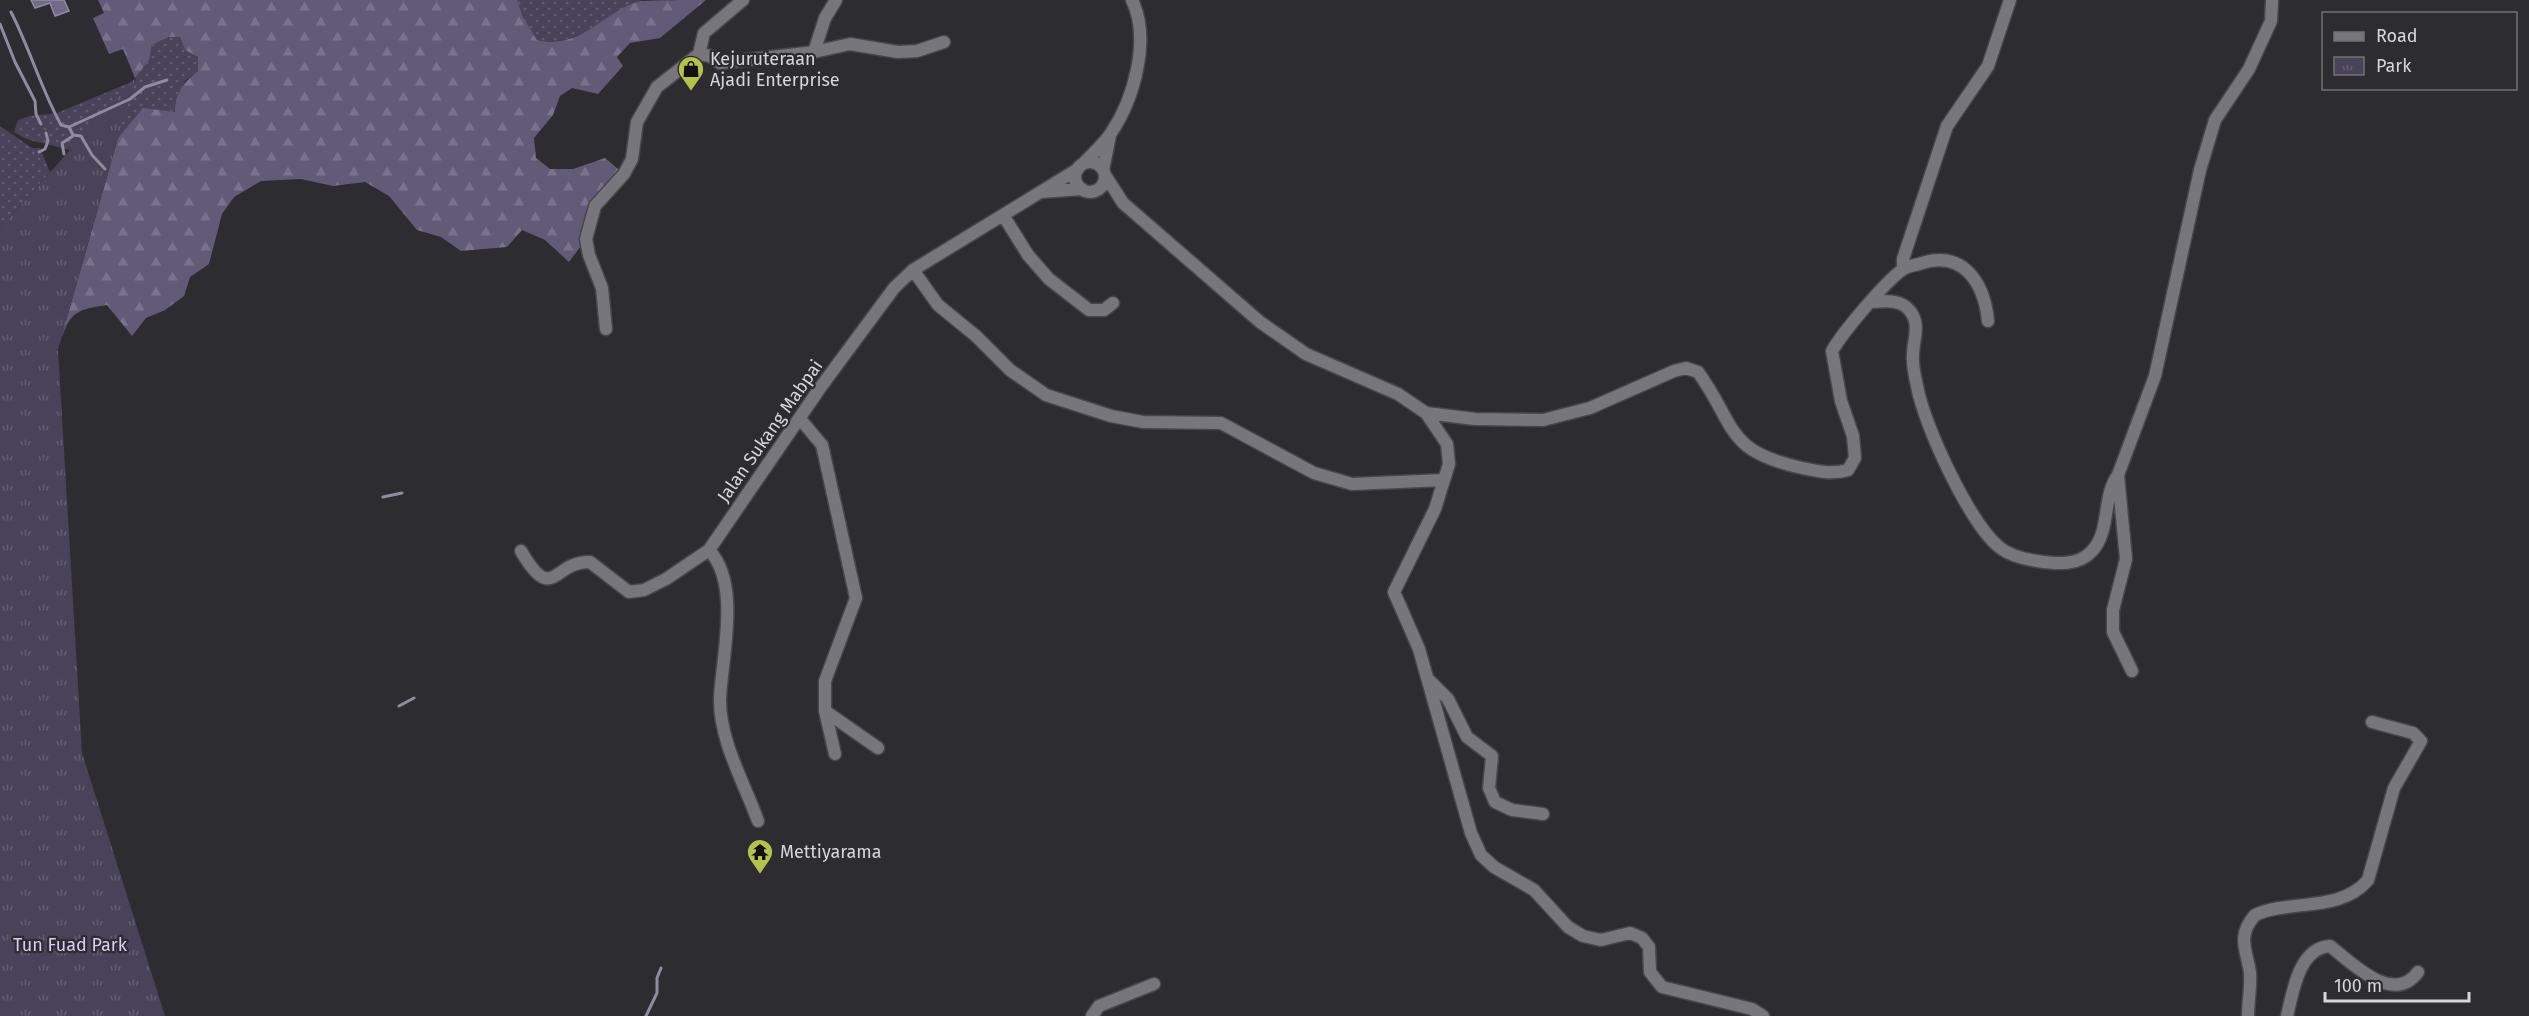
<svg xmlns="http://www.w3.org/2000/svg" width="2529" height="1016" viewBox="0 0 2529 1016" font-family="'Fira Sans',sans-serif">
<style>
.grass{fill:url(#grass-dots)}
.forest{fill:url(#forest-firs)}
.park{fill:url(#park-tufts)}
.water{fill:url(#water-ripples);stroke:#908ba1;stroke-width:1.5}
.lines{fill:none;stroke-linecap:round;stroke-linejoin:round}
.stream{stroke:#908ba1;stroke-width:3}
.minor-casing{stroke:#47474b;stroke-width:15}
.minor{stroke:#77767c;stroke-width:12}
.labels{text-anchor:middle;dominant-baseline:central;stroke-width:4.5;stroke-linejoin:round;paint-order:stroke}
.poi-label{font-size:18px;fill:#d7d7da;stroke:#2d2c31;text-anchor:start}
.street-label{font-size:18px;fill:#d7d7da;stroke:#2d2c31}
.park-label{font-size:18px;fill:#d7cdf8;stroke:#2d2c31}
</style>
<defs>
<pattern id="grass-dots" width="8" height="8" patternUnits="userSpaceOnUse" patternTransform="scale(1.5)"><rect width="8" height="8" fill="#484359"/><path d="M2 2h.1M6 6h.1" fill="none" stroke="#625d70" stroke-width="1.8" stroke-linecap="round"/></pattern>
<pattern id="forest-firs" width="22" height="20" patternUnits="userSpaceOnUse" patternTransform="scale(1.5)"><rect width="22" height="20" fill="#625b78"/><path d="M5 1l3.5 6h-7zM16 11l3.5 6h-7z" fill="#78728b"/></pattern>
<pattern id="park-tufts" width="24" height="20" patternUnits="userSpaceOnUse" patternTransform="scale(1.5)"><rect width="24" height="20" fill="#484359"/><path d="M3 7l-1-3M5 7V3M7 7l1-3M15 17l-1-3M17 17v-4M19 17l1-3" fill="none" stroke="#625d70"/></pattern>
<pattern id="water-ripples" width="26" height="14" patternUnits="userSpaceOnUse" patternTransform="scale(1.5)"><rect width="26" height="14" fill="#716a88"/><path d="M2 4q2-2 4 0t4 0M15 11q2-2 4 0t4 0" fill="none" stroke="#5b5768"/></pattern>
</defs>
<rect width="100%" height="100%" fill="#2d2c31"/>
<path class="grass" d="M517,0H642C606,14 578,49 537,40L523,17Z
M169,37H180L185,50L198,57V71L185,81L176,112L143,109C114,146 102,160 54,146C35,140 33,144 14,132L18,120L30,116L57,113L136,80L135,78L149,60L152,45Z
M0,126L32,148H40L50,172L0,228Z"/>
<path class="forest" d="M98,0H517L523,17L537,40C582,50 602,12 640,1C659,0 686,0 706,0L660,38L630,43L617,57L623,66L598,94L572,88L560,96L553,115L534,138L536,158L550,169H573L605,158L624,174L605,194L586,239L569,262L545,240L522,230L507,247L461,251L441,237L417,230L389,196L365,182L333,186L301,179L261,181L234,197L222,214L209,264L190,277L184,296L165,310L146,318L132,336L107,305C71,310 69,315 58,349L118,138L143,108L175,112C176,92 183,83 198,71V57L185,50L180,37H169L152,45L149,60L135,78L123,49L109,54L93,18L104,13Z"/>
<path class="park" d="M135,78L58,349L82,753L165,1016H0V228Z"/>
<path class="water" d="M31,0H64L69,11L55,16L50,3L35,8Z"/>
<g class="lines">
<path class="stream" d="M11,12C30,49 41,89 61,125L69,127L73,135L81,136L92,155L105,169
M0,24L15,62L35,101L36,114L41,124
M69,127L130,99L145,87L167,80
M39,152L45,149L48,141L46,133
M64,154L62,143L73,136
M383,497L402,493
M399,706L414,698
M646,1016L657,993V978L661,968"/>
<g class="minor-casing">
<path id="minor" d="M814,52L825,18L836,0
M699,54L710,56L720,63L814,52L850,44L898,52L917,51L944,42
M1075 177a15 15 0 1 1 30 0a15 15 0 1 1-30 0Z
M1083,164C1092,154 1104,144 1111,133C1134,99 1151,39 1132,0
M1103,170L1110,135
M1105,175L1123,203L1260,322L1306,354L1398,394L1426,413L1475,419L1543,420L1590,408L1674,371L1686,368L1698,372C1737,426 1724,451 1802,468C1817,471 1832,475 1848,470L1855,458L1853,436L1841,401L1832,351C1843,332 1884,283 1902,270C1906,267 1914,265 1919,264C1962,249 1984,281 1988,321
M1041,192L1082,189
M1003,215L1028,255L1049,279L1089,310H1104L1113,303
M1903,269V259L1947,126L1988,66L2010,0
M913,270L938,305L976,336L1010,370L1046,395L1111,416L1143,422L1221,423L1314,473L1352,484L1444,480
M1872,302C1886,301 1901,299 1910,311C1921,324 1913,340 1913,355C1912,364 1915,377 1917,386C1924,425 1969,522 1999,547C2010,556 2023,559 2037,561C2056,564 2079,566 2092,551C2111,531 2102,496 2118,475L2155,376L2200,170L2215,120L2249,69L2271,21L2272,0
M606,329L602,288L589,255L586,239L595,206L624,174L632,159L637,122L657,87L699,54L704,33L743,0
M1426,413L1447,444L1449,464L1435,509L1394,592L1419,649L1471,833L1481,855L1494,867L1534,890L1568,927L1583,936L1601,940L1630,933L1642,938L1649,947L1650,972L1662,987L1752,1009L1763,1016
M801,420L822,445L856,598L825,681V711L835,754
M2118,475L2126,559L2113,610V632L2132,671
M709,550C741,584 722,656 720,698C719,740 744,782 758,821
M521,551C553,606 553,561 590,562L629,592L644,590L666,579L709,550L820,388L894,288L913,270L1078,169
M1428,679L1448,699L1467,737L1492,756L1489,788L1495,802L1512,810L1543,814
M825,711L878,748
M1092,1016L1099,1006L1154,984
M2248,1016C2248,1002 2251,987 2250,973C2247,950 2236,937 2255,915C2290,899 2340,913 2368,880L2394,788L2421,741L2413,733L2372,722
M2287,1016C2293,991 2299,948 2330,946C2352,963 2393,1006 2418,972"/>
</g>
<use href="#minor" class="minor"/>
</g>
<defs>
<g id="shop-pin" transform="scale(1.35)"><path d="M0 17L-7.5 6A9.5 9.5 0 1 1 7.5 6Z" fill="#b3c24b" stroke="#2d2c31"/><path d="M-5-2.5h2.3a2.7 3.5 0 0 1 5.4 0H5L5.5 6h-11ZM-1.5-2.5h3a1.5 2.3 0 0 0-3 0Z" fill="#111"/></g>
<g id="temple-pin" transform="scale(1.35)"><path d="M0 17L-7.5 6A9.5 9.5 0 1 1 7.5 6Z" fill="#b3c24b" stroke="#2d2c31"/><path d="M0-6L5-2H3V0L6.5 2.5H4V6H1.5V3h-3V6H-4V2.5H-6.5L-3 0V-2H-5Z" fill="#111"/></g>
</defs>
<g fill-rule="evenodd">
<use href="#shop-pin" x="691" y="69"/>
<use href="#temple-pin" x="760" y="852"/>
</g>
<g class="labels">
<g class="poi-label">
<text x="710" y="59">Kejuruteraan<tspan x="710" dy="21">Ajadi Enterprise</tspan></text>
<text x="780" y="852">Mettiyarama</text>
</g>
<g class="street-label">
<text transform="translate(770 431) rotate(-55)">Jalan Sukang Mabpai</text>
</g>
<g class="park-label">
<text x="70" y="945">Tun Fuad Park</text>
</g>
</g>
<rect x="2322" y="12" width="195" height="78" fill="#2d2c31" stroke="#717075" stroke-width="1.5"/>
<rect x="2334" y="32" width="30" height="9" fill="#77767c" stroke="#717075" stroke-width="1.5"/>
<text x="2376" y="42" font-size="18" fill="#d7d7da">Road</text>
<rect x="2334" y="57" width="30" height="18" fill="url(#park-tufts)" stroke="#717075" stroke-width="1.5"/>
<text x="2376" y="72" font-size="18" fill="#d7d7da">Park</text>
<path d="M2325 992v9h144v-9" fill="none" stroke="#d7d7da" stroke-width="3"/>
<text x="2334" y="992" font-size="18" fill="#d7d7da" stroke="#2d2c31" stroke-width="4.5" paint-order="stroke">100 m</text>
</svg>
